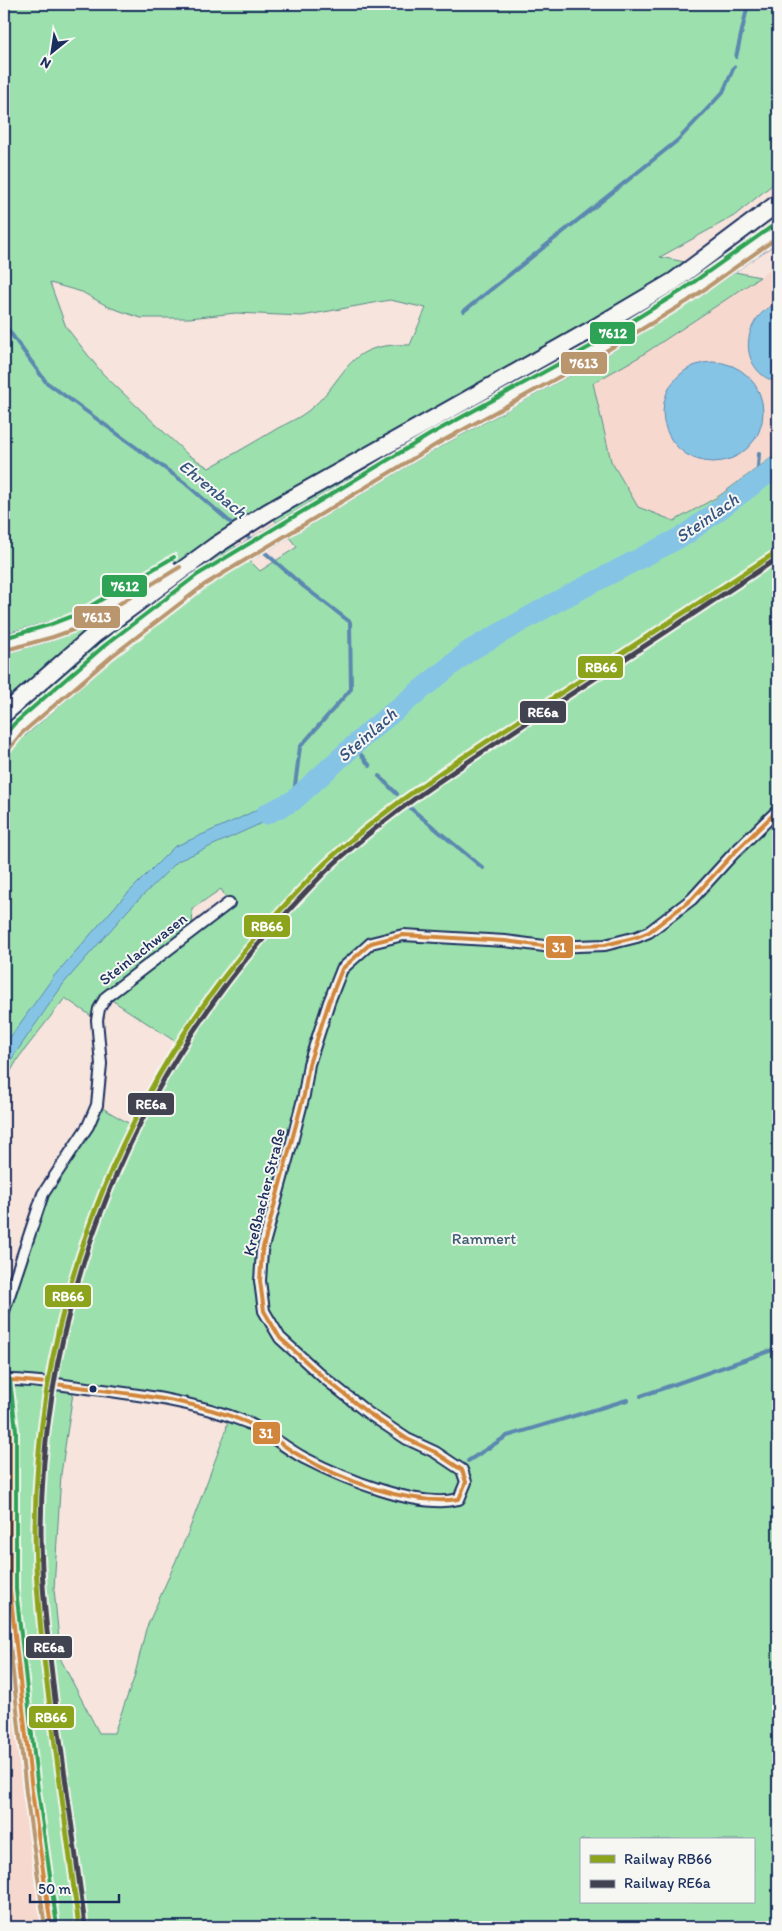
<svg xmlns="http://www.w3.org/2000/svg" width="782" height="1931" viewBox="0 0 782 1931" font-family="Itim,sans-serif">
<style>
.built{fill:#f6d8ce}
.green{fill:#9ce1ad;stroke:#5c8886;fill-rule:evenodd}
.water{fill:#86c4e6;stroke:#5b88b0}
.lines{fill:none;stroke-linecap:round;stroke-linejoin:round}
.stream{stroke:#5b88b0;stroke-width:4}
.river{stroke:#86c4e6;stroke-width:21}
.minor-casing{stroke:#1b2f5e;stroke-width:14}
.tertiary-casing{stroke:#1b2f5e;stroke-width:16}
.trunk-casing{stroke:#1b2f5e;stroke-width:20}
.minor{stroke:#f6f6f2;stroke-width:10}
.tertiary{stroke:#f6f6f2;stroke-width:12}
.trunk{stroke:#f6f6f2;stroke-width:16}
.bus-1-casing{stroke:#f6f6f2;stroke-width:8}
.bus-2-casing{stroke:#f6f6f2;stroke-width:8}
.bus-3-casing{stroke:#f6f6f2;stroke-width:8}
.bus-1{stroke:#d2863b;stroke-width:4}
.bus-2{stroke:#b9966e;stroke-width:4}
.bus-3{stroke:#2ea355;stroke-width:4}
.rail-1-casing{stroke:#f6f6f2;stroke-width:9}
.rail-2-casing{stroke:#f6f6f2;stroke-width:9}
.rail-1{stroke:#8ca41c;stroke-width:5}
.rail-2{stroke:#424351;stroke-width:5}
.bus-dot{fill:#1b2f5e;stroke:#f6f6f2;stroke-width:2}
.labels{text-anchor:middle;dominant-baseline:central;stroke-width:4;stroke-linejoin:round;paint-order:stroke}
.street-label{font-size:16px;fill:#1b2f5e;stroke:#f6f6f2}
.park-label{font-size:16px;fill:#3b5c72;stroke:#f6f6f2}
.water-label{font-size:18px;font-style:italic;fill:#365480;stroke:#f6f6f2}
.line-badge{stroke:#f6f6f2;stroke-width:2}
.badge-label{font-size:14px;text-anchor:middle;font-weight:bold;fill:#fff}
</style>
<rect width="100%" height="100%" fill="#f6e4dd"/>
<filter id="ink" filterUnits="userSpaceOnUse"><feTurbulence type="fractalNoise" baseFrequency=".02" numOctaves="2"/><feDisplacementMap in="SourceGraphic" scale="10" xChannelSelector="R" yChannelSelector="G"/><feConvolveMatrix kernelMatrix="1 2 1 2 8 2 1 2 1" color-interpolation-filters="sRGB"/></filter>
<g filter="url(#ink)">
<path class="built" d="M778,262V453L719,496L674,521L638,507L611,461L593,383L639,357L760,277Z
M4,1381L51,1927H4Z"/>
<path class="green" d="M4,4H778V180L734,216L660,257L760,277L639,357L593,383L611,461L638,507L674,521L719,496L778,453V1927H51L10,1589L4,1381V1311L43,1194L97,1105L130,1124L176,1042L107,997L97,1020L65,998L19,1057L4,1083ZM50,283L82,292L109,307L141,318H189L236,313L302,316L390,300L426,308L410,345C343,342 350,377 308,411C299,418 288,423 278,428C255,442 232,455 209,468L187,454L102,373L66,327ZM268,512L297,547L260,571L223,534ZM221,889L229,903L193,930L192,909ZM74,1386L213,1412L228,1418L226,1431L188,1533L146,1629L134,1678L114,1733H99L61,1660L54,1589L61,1474ZM581,1840H753V1902H581Z"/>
<path class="water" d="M778,303V383C737,371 740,317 778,303Z
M663 412a50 50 0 1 1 100 0a50 50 0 1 1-100 0Z
M289,794L293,809L178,861L129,909L64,983L4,1070V1046L54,976L120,901L174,847L240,818Z"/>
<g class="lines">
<path class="stream" d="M736,57L748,4
M464,311L678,140L723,92L734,67
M4,324L46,382L185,483L237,528
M757,482L759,453
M243,532L254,543
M261,549L303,586L350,622L351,689L300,747L293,801
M354,746L370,766
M379,776L397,794
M409,807L483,868
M641,1396L778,1348
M468,1461L507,1436L627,1400"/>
<path class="river" d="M266,814L293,801L371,730L469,651L552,604L685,535L778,466"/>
<g class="minor-casing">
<path id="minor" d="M4,1311L43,1194L88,1126L97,1105L101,1064L97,1020L99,1009L106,997L229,903
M4,1380C30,1379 54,1384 79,1387C135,1394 194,1401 246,1422C266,1431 284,1447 304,1458C341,1477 418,1510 459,1499L466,1482L462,1470L435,1452L407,1439L368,1413L323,1377L280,1338L264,1311L260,1281L262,1251L292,1142L304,1095L309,1064L329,1002L342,969L371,943L403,935L505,941L552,947L605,945L637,937L649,932L692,899L733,854L778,810"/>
</g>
<g class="tertiary-casing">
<path id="tertiary" d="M4,1381L10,1431V1589L32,1791L51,1927"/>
</g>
<g class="trunk-casing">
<path id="trunk" d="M4,644L51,631L78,621L168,568
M4,714L95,634L215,546L268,512L591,330L674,281L778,203
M4,741L108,651L200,580L434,439L598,349L684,296L778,230"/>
</g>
<use href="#minor" class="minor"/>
<use href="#tertiary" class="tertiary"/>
<use href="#trunk" class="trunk"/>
<g class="bus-1-casing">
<path id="bus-1" d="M4,1380C32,1380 59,1385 87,1388C140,1395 196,1401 246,1422C264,1430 280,1444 297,1454C341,1480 408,1506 459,1499L466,1482L462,1470L435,1452L407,1439L368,1413L323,1377L280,1338L264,1311L260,1281L262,1251L304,1095L309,1064L329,1002L342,969L371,943L403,935L505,941L552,947L605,945L637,937L649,932L692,899L733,854L778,810
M4,1381L10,1431V1589L32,1791L51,1927"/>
</g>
<g class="bus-2-casing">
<path id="bus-2" d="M6,650L53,637L81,627L180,567
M9,749L22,733L112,656L204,585L437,444L601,354L688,301L778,237
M4,1431V1590L26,1792L45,1927"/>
</g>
<g class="bus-3-casing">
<path id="bus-3" d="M4,638L49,625L75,615L174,557
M4,736L14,724L104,646L197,575L431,434L595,344L681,291L774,225
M10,1380L16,1431V1589L38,1790L57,1926"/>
</g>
<use href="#bus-1" class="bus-1"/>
<use href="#bus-2" class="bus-2"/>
<use href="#bus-3" class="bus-3"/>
<g class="rail-1-casing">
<path id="rail-1" d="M79,1927C70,1854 59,1780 50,1707C42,1648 35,1588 35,1529C37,1298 128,1071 287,903C303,886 318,869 335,854C397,799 466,755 535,710C616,657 697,604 778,551"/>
</g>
<g class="rail-2-casing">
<path id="rail-2" d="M85,1926C76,1853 65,1781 56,1708C49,1649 41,1590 41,1531C42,1302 134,1074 291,908C306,892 321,875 338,860C399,805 469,761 537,716C618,664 698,611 778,558"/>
</g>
<use href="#rail-1" class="rail-1"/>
<use href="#rail-2" class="rail-2"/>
</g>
</g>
<circle class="bus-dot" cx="93" cy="1389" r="4.5"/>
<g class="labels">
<g class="street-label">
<text transform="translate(143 949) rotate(-38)">Steinlachwasen</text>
<text transform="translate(264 1192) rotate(-76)">Kreßbacher Straße</text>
</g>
<g class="park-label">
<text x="484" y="1238">Rammert</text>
</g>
<g class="water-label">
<text transform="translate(213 489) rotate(39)">Ehrenbach</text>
<text transform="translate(707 518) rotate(-35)">Steinlach</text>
<text transform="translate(367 735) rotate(-41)">Steinlach</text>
</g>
</g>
<g class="line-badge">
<rect x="589" y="321" width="47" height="24" rx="5" fill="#2ea355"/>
<rect x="560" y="351" width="48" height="24" rx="5" fill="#b9966e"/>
<rect x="101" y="574" width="47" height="24" rx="5" fill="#2ea355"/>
<rect x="73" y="605" width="48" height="24" rx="5" fill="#b9966e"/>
<rect x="577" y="655" width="47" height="24" rx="5" fill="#8ca41c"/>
<rect x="519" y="700" width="48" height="24" rx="5" fill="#424351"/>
<rect x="243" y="914" width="48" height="24" rx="5" fill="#8ca41c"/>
<rect x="545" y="935" width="29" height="24" rx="5" fill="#d2863b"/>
<rect x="127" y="1092" width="48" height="24" rx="5" fill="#424351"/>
<rect x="44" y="1284" width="48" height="24" rx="5" fill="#8ca41c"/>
<rect x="252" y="1421" width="29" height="24" rx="5" fill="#d2863b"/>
<rect x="25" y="1635" width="48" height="24" rx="5" fill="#424351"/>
<rect x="28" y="1705" width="47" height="24" rx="5" fill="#8ca41c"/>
</g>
<g class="badge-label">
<text x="613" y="338">7612</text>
<text x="584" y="368">7613</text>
<text x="125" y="591">7612</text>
<text x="97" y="622">7613</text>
<text x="601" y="672">RB66</text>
<text x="543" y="717">RE6a</text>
<text x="267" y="931">RB66</text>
<text x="559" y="952">31</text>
<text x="151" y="1109">RE6a</text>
<text x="68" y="1301">RB66</text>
<text x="266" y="1438">31</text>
<text x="49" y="1652">RE6a</text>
<text x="51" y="1722">RB66</text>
</g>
<rect width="782" height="1931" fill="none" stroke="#f6f6f2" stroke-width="20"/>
<rect x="10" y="10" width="762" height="1911" fill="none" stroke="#1b2f5e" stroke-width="2" filter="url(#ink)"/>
<rect x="580" y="1838" width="175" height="65" fill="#f6f6f2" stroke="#9ea6b7"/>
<rect x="590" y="1855" width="25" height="8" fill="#8ca41c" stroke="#9ea6b7"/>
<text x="624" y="1864" font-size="15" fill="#1b2f5e">Railway RB66</text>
<rect x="590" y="1880" width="25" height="8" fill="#424351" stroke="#9ea6b7"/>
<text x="624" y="1888" font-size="15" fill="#1b2f5e">Railway RE6a</text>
<g transform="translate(52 52) rotate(210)" stroke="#f6f6f2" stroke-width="4" paint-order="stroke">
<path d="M0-4L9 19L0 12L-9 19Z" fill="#1b2f5e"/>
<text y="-8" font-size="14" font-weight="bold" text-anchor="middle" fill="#1b2f5e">N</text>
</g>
<path d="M30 1894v8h89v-8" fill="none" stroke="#1b2f5e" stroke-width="2.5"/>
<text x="38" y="1894" font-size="15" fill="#1b2f5e" stroke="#f6f6f2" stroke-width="4" paint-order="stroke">50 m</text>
</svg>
